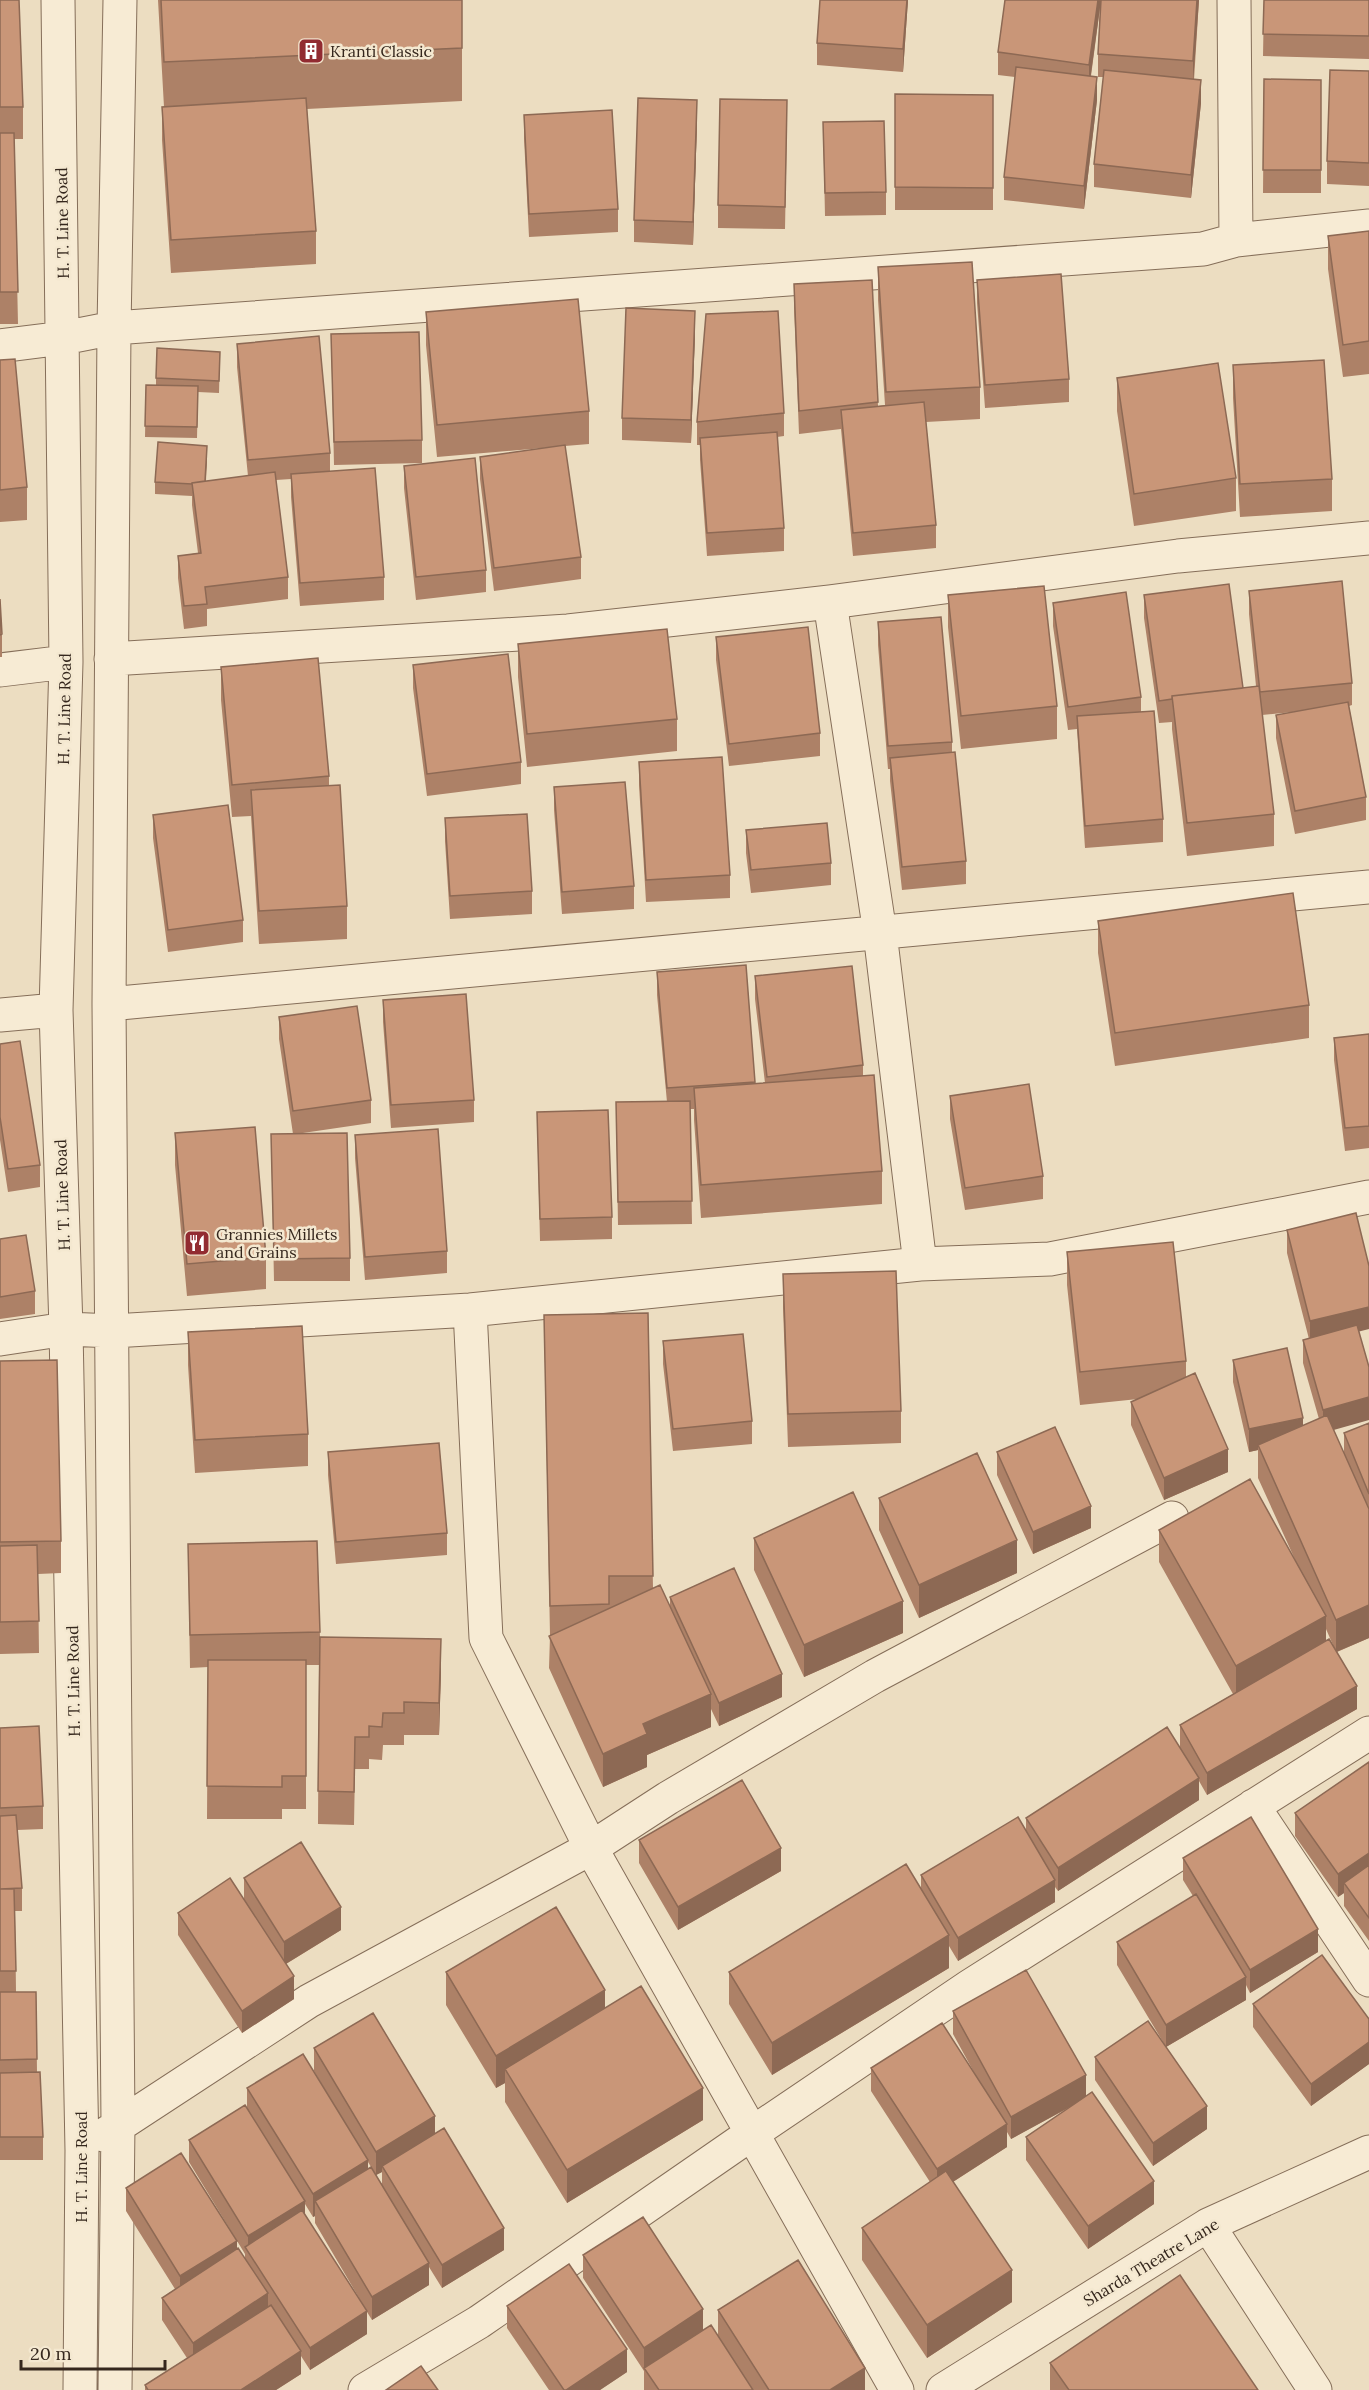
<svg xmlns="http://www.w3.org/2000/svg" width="1369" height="2390" viewBox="0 0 1369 2390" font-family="Lora,serif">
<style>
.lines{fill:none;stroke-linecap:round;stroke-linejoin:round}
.minor-casing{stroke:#856e59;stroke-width:35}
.minor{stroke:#f7ebd4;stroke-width:33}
.wall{fill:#ad8167;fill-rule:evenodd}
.shaded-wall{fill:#8d6954}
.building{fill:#c99678;stroke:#8d6954;stroke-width:1.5}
.labels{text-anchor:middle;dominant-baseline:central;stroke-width:5;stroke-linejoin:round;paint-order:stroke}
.poi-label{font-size:16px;fill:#35271d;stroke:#f4e8d0;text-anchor:start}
.street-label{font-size:16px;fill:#35271d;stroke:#f4e8d0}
</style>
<rect width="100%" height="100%" fill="#ecddc1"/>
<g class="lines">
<g class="minor-casing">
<path id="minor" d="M58,0L66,662L56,1010L66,1329L82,2150L80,2390
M1234,0L1236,240
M0,346L63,338L114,328L1203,249L1236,240L1369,226
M830,602L880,933L920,1264
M111,659L568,631L830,602L1178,556L1369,538
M0,670L66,662
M109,1004L1369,887
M0,1015L56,1010
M470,1310L486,1638L591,1848L897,2390
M0,1339L66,1329L113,1331L470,1310L920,1264L1050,1259L1369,1197
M1253,1806L1369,1980
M104,2135L309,2001L591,1848L668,1798L875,1676L1172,1518
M1208,2225L1315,2390
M115,2390L118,2124L109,1004L114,328L120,0
M365,2390L479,2322L751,2134L970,1986L1369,1733
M943,2390L1208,2225L1369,2152"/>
</g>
<use href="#minor" class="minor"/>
</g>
<path class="wall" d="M0,0L23,107V139H14L18,324H0Z
M158,0H462V101L307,109L316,231V264L171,273L162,140V107H164Z
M820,0H908L903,72L817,65V43Z
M1005,0H1199L1194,80L1201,103L1191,198L1094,187V164L1104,77H1098V54L1100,8L1091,76L1097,100L1084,209L1004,200V177L1015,77L998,75V52Z
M1264,0H1369V59L1263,56Z
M1369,71V186L1327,184V161Z
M1264,79L1321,80V193H1263Z
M895,94L993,95V210H895Z
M524,115L618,209V232L529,237L524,138Z
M823,122L886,192V215L825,216Z
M697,123L693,245L634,242V220Z
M787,123L785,229L718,228V205Z
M1369,231V374L1343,377L1328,269V236Z
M878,267L980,387V419L926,422L936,525V548L853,556L841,429L799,434L794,307V284L872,280L878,406L885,405L878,300Z
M977,280L1069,379V402L985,408L977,303Z
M426,312L589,411V444L565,446L581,557V579L494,591L480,479V457L555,447L437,457L426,345Z
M331,334L422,440V463L334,465Z
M695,334L691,443L622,440V418Z
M237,344L330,453V471L384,577V600L300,606L291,497V479L276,480L288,577V599L207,609V626L184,629L178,578V556L198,553L192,505V496L155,494V482L207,458L206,481L248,476L237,367Z
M220,352L219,393L198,392L197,438L145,437L146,385H156V378Z
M0,360L27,487V520L0,522Z
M1233,365L1332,479V511L1240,517L1233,398Z
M1117,378L1236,478V511L1134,526L1117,411Z
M784,413V436L777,437L784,528V551L707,556L700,460V445H697V422Z
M404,466L486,570V592L416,600L404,488Z
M1249,591L1352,683V705L1349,706L1366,797V820L1295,834L1276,738V715L1303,711L1262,715L1274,814V846L1187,856L1172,729V722L1159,723L1144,618V595L1243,688L1256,686L1249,614Z
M948,595L1057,706V739L961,749L948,627Z
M0,599L2,634V657H0Z
M1053,603L1141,697V711L1163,819V842L1085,848L1077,729L1068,730L1053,626Z
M878,622L952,742V752L966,861V884L902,890L890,781V769H888L878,645Z
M716,637L820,733V756L729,766L716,660Z
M518,644L677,719V751L527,767L518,677Z
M413,665L521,762V784L427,796L413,688Z
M221,667L329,776V786L347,906V939L259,944L251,816L232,817L221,700Z
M639,762L730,875V898L646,902L639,785Z
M554,787L634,886V909L562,914L554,810Z
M153,815L243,920V942L168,952L153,838Z
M445,818L532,891V914L450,919L445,841Z
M746,830L831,863V885L751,893L746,853Z
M1098,921L1309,1005V1038L1115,1066L1098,953Z
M746,965L755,1083H765L755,999V976L863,1065V1075L882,1171V1204L701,1218L694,1120V1109H690L692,1224L618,1225L616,1102H667L657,995V972Z
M383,1000L474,1100V1122L391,1128L383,1022Z
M279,1017L371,1100V1123L296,1134L350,1258V1281H274L271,1134H293L279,1039Z
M1369,1034V1148L1345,1151L1334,1060V1038Z
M0,1044L40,1165V1187L8,1192L0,1140Z
M950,1096L1043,1176V1199L965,1210L950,1119Z
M537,1112L612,1217V1239L540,1241Z
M175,1133L266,1257V1289L187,1296L175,1165Z
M355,1135L447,1251V1273L365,1280L355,1158Z
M1287,1230L1359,1332L1334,1430L1344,1454V1433L1369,1423V1638L1337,1652L1357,1709L1207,1795L1199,1781V1800L1058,1891L1055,1887V1902L958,1961L949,1946V1968L772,2075L729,2004V1972L921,1888V1875L1026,1831V1818L1180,1747V1725L1233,1694L1159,1562V1530L1297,1564L1258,1478V1450L1249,1452L1233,1382V1360L1303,1426L1319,1419L1303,1363V1340L1309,1339L1287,1253ZM1326,1629L1333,1645L1326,1641Z
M0,1239L35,1291V1314L0,1319Z
M1067,1252L1186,1361V1377L1228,1472L1164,1500L1131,1425V1402L1138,1399L1080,1405L1067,1285Z
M783,1274L901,1411V1443L788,1447L783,1307Z
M648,1313L653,1588L670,1606V1597L782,1697L719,1726L711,1709V1727L647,1755V1767L603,1787L549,1668L550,1636L544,1315Z
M188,1332L308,1434V1466L195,1473L188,1365Z
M663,1341L752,1421V1444L673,1451L663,1364Z
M0,1361L61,1541V1573L38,1574L39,1653L0,1654Z
M328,1452L447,1533V1555L336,1564L328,1475Z
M997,1452L1091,1528L1033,1554L997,1475Z
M879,1498L1017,1573L919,1618L879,1530Z
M754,1538L903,1633L804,1677L754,1570Z
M317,1541L320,1637L441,1671L439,1735H404V1745H383L382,1760L369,1759V1769H355L354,1825L318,1824L319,1665H306V1809H282V1819H207L208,1667L190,1668L188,1544Z
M0,1728L43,1806V1829L17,1830L22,1888V1911H15L16,1992H36L37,2072L43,2137V2160H0Z
M1369,1762V1941L1344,1906V1893L1338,1897L1295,1836V1813Z
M639,1840L781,1871L678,1930L639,1863Z
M1183,1858L1318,1952L1250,1993L1246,1985V2000L1166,2047L1207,2129L1153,2166L1095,2080V2057L1166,2047L1117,1965V1942L1193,1896L1183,1880Z
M244,1878L341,1930L286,1964L294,1999L242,2033L178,1935V1913L244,1899Z
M446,1972L605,2008L703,2120L567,2203L505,2102V2083L496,2088L446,2005Z
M1253,2004L1369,2019V2064L1311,2106L1253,2027Z
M953,2011L1086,2097L1154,2204L1088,2249L1026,2160V2137L1074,2105L1011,2139L1007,2132V2147L953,2182L1012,2302L927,2358L862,2260V2228L930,2182L871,2091V2068L976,2076L953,2034Z
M314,2048L435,2133L504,2250L442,2288L429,2267V2285L372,2320L367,2312V2334L310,2370L301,2356V2374L276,2390H145V2385L187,2358L162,2320V2298L175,2289L126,2211V2188L237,2249L245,2259V2254L189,2162V2140L247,2109V2088L346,2125L314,2071ZM368,2162L376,2175L382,2172V2184L368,2168ZM305,2204L313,2217L315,2216V2223L362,2303L305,2215Z
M583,2255L703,2330L718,2337V2310L865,2390H644V2371L583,2278Z
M507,2306L627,2372L600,2390H549L507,2328Z
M1050,2363L1069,2390H1050Z"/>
<path class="shaded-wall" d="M907,0H908L903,72V49Z
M1098,0H1101L1089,88V65Z
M1197,0H1199L1193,83V61Z
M1097,77V100L1084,209V186Z
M1201,80V103L1191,198V175Z
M697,100V123L693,245V222Z
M695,311V334L691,443V420Z
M207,446V458L204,497V485Z
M1369,1307V1329L1310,1344V1321Z
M1369,1397V1420L1323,1433V1410Z
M1303,1418V1440L1258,1445V1450L1249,1452V1429Z
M1228,1449V1472L1164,1500V1478Z
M1091,1506V1528L1033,1554V1532Z
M1017,1540V1573L919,1618V1585Z
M903,1601V1633L804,1677V1645Z
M1369,1605V1638L1336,1652V1620Z
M1326,1616V1649L1236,1699V1666Z
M441,1639V1671L439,1735V1703Z
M782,1674V1697L719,1726V1703Z
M1357,1686V1709L1207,1795V1773Z
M711,1694V1727L647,1755V1767L603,1787V1754L643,1724Z
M1199,1778V1800L1058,1891V1868Z
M781,1848V1871L678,1930V1907Z
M1369,1853V1875L1344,1883V1893L1338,1897V1874Z
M1055,1880V1902L958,1961V1938Z
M341,1907V1930L284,1965V1942Z
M1318,1929V1952L1250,1993V1970Z
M949,1935V1968L772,2075V2043Z
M294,1976V1999L242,2033V2011Z
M1246,1977V2000L1166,2047V2025Z
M605,1990V2022L505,2069V2083L496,2088V2056Z
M1369,2042V2064L1311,2106V2084Z
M1086,2075V2098L1011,2139V2117Z
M703,2088V2120L567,2203V2170Z
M1207,2106V2129L1153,2166V2143Z
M435,2116V2139L382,2166V2172L376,2175V2152Z
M1007,2124V2147L937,2192V2169Z
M368,2160V2183L315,2201V2216L313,2217V2194Z
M1154,2181V2204L1088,2249V2226Z
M305,2201V2224L248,2252V2236Z
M504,2228V2250L442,2288V2265Z
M237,2241V2264L180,2299V2276Z
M429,2263V2285L372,2320V2297Z
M1012,2270V2302L927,2358V2325Z
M268,2293V2316L193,2366V2343Z
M703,2309V2332L644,2368V2348Z
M367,2311V2334L310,2370V2348Z
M627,2349V2372L600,2390H566Z
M301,2351V2374L276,2390H241Z
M865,2368V2390H830Z"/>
<path class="building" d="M0,0H19L23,107H0Z
M161,0H462V48L164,62Z
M820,0H907L903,49L817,43Z
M1005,0H1098L1089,65L998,52Z
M1101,0H1197L1193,61L1098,54Z
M1264,0H1369V36L1263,34Z
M1016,67L1097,77L1084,186L1004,177Z
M1104,70L1201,80L1191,175L1094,164Z
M1330,70L1369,71V163L1327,161Z
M1264,79L1321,80V170H1263Z
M895,94L993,95V188L895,187Z
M306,98L316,231L171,240L162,107Z
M638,98L697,100L693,222L634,220Z
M720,99L787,100L785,207L718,205Z
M612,110L618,209L529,214L524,115Z
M884,121L886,192L825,193L823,122Z
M0,133H14L18,292H0Z
M1369,231V341L1343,345L1328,236Z
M972,262L980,387L886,392L878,267Z
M1061,274L1069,379L985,385L977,280Z
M872,280L878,402L799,411L794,284Z
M578,299L589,411L437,425L426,312Z
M626,308L695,311L691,420L622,418Z
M778,311L784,413L697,422L706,314Z
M419,332L422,440L334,442L331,334Z
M319,336L330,453L248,460L237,344Z
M157,348L220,352L219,381L156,378Z
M15,359L27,487L0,490V360Z
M1324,360L1332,479L1240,484L1233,365Z
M1218,363L1236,478L1134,494L1117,378Z
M146,385L198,386L197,427L145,426Z
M924,402L936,525L853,533L841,410Z
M777,432L784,528L707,533L700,438Z
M158,442L207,446L205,481L192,483V484L155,482Z
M565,445L581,557L494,568L480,457Z
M475,458L486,570L416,577L404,466Z
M375,468L384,577L300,583L291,474Z
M275,472L288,577L205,587L207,604L184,606L178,556L201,553L192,483Z
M1342,581L1352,683L1260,692L1249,591Z
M1229,584L1243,688L1172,696V699L1159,701L1144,595Z
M1044,586L1057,706L961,716L948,595Z
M1126,592L1141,697L1068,707L1053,603Z
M0,599L2,634L0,635Z
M941,617L952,742L888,746L878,622Z
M808,627L820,733L729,744L716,637Z
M667,629L677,719L527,734L518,644Z
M508,654L521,762L427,774L413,665Z
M318,658L329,776L232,785L221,667Z
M1259,686L1274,814L1187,823L1172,696Z
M1348,702L1366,797L1295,811L1276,715Z
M1154,711L1163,819L1085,826L1077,716Z
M955,752L966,861L902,867L890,758Z
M722,757L730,875L646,880L639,762Z
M625,782L634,886L562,892L554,787Z
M340,785L347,906L259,911L251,790Z
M228,805L243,920L168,930L153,815Z
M527,814L532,891L450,896L445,818Z
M827,823L831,863L751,870L746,830Z
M1293,893L1309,1005L1115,1033L1098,921Z
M746,965L755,1082L667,1088L657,972Z
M852,966L863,1065L767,1077L755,976Z
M466,994L474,1100L391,1105L383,1000Z
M357,1006L371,1100L293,1111L279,1017Z
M1369,1034V1126L1345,1128L1334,1038Z
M20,1041L40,1165L8,1169L0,1117V1044Z
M874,1075L882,1171L701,1185L694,1088Z
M1029,1084L1043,1176L965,1188L950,1096Z
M690,1101L692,1201L618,1202L616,1102Z
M608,1110L612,1217L540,1219L537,1112Z
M255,1127L266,1257L187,1264L175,1133Z
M438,1129L447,1251L365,1257L355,1135Z
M347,1133L350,1258L274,1259L271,1134Z
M1356,1213L1369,1266V1307L1310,1321L1287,1230Z
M26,1235L35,1291L0,1297V1239Z
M1173,1242L1186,1361L1080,1372L1067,1252Z
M896,1271L901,1411L788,1414L783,1274Z
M648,1313L653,1576H609V1604L550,1606L544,1315Z
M1357,1325L1369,1367V1397L1323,1410L1303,1340Z
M302,1326L308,1434L195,1440L188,1332Z
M743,1334L752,1421L673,1429L663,1341Z
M1287,1348L1303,1418L1249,1429L1233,1360Z
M57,1360L61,1541L0,1542V1361Z
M1195,1373L1228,1449L1164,1478L1131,1402Z
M1327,1415L1369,1509V1605L1336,1620L1258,1445Z
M1369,1423V1494L1344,1433Z
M1055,1427L1091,1506L1033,1532L997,1452Z
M439,1443L447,1533L336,1542L328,1452Z
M977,1453L1017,1540L919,1585L879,1498Z
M1250,1479L1326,1616L1236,1666L1159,1530Z
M853,1492L903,1601L804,1645L754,1538Z
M317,1541L320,1632L190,1635L188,1544Z
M37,1545L39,1621L0,1622V1546Z
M734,1568L782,1674L719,1703L670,1597Z
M660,1585L711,1694L643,1724L647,1734L603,1754L549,1636Z
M320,1637L441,1639L439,1703L404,1702V1713H383L382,1727L369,1726V1737H355L354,1792L318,1791Z
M1329,1639L1357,1686L1207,1773L1180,1725Z
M208,1660H306V1776H282V1787L207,1786Z
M39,1726L43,1806L0,1808V1728Z
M1167,1727L1199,1778L1058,1868L1026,1818Z
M1369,1762V1853L1338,1874L1295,1813Z
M742,1780L781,1848L678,1907L639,1840Z
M16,1815L22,1888L0,1889V1816Z
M1018,1817L1055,1880L958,1938L921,1875Z
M1251,1817L1318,1929L1250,1970L1183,1858Z
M301,1842L341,1907L284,1942L244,1878Z
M906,1864L949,1935L772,2043L729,1972Z
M1369,1865V1918L1344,1883Z
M230,1878L294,1976L242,2011L178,1913Z
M0,1889H14L16,1971H0Z
M1196,1894L1246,1977L1166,2025L1117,1942Z
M556,1907L605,1990L496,2056L446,1972Z
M1322,1955L1369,2019V2042L1311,2084L1253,2004Z
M1026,1970L1086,2075L1011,2117L953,2011Z
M641,1986L703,2088L567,2170L505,2069Z
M0,1992H36L37,2059L0,2060Z
M373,2013L435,2116L376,2152L314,2048Z
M1148,2021L1207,2106L1153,2143L1095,2057Z
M942,2023L1007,2124L937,2169L871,2068Z
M303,2054L368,2160L313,2194L247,2088Z
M40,2072L43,2137H0V2073Z
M1092,2092L1154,2181L1088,2226L1026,2137Z
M245,2105L305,2201L248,2236L189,2140Z
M444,2128L504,2228L442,2265L382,2166Z
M181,2153L237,2241L180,2276L126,2188Z
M371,2167L429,2263L372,2297L315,2201Z
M946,2171L1012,2270L927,2325L862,2228Z
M302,2210L367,2311L310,2348L245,2247Z
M643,2217L703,2309L644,2348L583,2255Z
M238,2248L268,2293L193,2343L162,2298Z
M798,2260L865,2368L830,2390H769L718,2310Z
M569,2264L627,2349L566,2390H564L507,2306Z
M1180,2275L1258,2390H1069L1050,2363Z
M271,2305L301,2351L241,2390H148L145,2385Z
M711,2325L753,2390H659L644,2368Z
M421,2366L438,2390H386Z"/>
<defs>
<g id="building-square" transform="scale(1.35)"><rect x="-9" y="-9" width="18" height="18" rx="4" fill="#922b31" stroke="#f4e8d0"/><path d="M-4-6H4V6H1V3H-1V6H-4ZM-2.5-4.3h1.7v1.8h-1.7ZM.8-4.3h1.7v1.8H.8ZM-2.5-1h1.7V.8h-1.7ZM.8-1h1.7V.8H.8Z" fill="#fff"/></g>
<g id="restaurant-square" transform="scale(1.35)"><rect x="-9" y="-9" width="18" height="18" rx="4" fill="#922b31" stroke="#f4e8d0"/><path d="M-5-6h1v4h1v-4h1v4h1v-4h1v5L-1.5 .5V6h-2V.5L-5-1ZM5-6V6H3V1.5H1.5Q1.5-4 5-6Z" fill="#fff"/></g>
</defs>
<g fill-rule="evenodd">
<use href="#building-square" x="311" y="51"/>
<use href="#restaurant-square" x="197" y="1243"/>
</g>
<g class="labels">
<g class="poi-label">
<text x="330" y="51">Kranti Classic</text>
<text x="216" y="1234">Grannies Millets<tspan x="216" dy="18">and Grains</tspan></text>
</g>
<g class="street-label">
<text transform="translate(62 223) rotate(-91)">H. T. Line Road</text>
<text transform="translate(64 709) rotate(-89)">H. T. Line Road</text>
<text transform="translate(62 1195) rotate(-92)">H. T. Line Road</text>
<text transform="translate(73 1681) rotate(-91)">H. T. Line Road</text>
<text transform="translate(81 2167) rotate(-90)">H. T. Line Road</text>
<text transform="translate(1151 2262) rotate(-31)">Sharda Theatre Lane</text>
</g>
</g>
<path d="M21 2360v9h144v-9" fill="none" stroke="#35271d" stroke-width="3"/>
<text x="30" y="2360" font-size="18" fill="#35271d" stroke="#f4e8d0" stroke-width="4.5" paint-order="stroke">20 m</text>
</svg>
